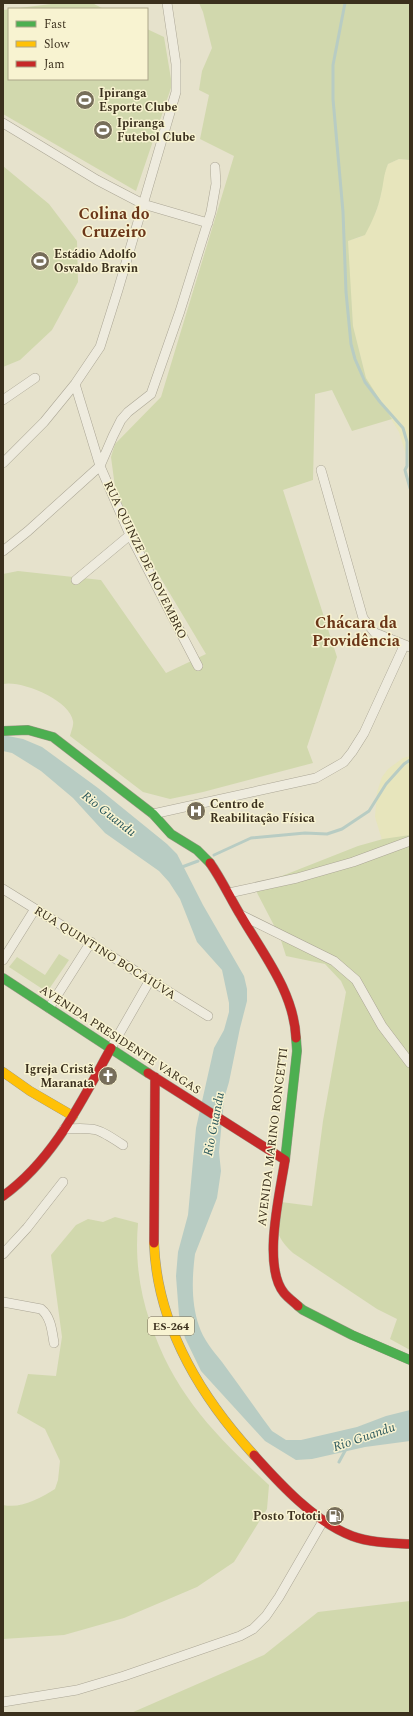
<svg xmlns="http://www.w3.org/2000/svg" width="413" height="1716" viewBox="0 0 413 1716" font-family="Spectral,serif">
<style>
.farmland{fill:#e7e5bc}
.green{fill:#d1d8ad}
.water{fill:#b8ccc3}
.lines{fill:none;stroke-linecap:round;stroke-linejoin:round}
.stream{stroke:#b8ccc3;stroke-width:3}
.street-casing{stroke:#aba695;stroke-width:10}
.fast-casing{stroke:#9b9685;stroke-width:10}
.slow-casing{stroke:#9b9685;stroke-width:10}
.jam-casing{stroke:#9b9685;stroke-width:10}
.street{stroke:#eeebde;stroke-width:9}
.fast{stroke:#4caf50;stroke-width:9}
.slow{stroke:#ffc107;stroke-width:9}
.jam{stroke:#c62828;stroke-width:9}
.labels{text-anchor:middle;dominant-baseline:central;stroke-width:3;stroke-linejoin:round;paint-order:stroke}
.shield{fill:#f8f3d1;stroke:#746a53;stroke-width:1}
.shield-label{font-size:11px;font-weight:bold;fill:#3b301d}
.poi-label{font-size:12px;font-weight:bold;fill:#3b301d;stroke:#f8f3d1;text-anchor:start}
.street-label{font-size:12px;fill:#3b301d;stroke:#f8f3d1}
.water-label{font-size:13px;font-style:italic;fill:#2b585c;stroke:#f8f3d1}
.district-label{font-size:16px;font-weight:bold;fill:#6b3618;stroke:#f8f3d1}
</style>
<rect width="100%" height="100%" fill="#e6e2cc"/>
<path class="farmland" d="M399,159L410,160V468L399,432L366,378L353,326L347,241L361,237L376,212L381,194L383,176L388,164Z
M410,756V835L382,840L375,817L377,792L382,777L388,769L403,758Z"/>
<path class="green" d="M59,3H92L104,9H9V79H147V29L164,37L172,85L136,191L3,114V10Z
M199,3H410V160L399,159L388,164C383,176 384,183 381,194C378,209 372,222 365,235L348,241L353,326L366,378L392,419L352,431L332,390L315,394L313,480L283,490L337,657L307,747L313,763L203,792L170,799L143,792L70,736C71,732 74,725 73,721C70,700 21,680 3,684V574L18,571L101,580L166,673L206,654L135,535L115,487L111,457L115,444L161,397L234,156L200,139L209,95L199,90L202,71L212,48L203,12Z
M3,166L49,204L77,241L78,282L52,330L20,360L3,367Z
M410,835V1350L390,1339L397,1319L377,1309L293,1253C272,1233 277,1228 281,1202L312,1206L323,1121L346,992L341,981L325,964L286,956L280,937L254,887L358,846L383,839Z
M59,954L69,960L47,992L9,967L17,957L45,975Z
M115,1217L138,1223C135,1258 139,1289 150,1322C174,1394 215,1435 269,1485L267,1509L234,1562L197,1587L124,1618L64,1635L3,1639V1505C22,1509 40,1498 55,1489L58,1480L60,1461L45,1429L17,1413L28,1374L56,1376L62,1337L51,1255L76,1225L88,1219L103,1222Z
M410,1601V1713H131L264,1655L318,1612Z"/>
<path class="water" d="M3,735L23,739L42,747L98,788L167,844L177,854L203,905L244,976L247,989V1001L240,1028L229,1082L224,1099L219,1152L221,1171L217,1198L195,1254C192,1277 191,1303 199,1326C203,1339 214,1352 222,1362C239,1385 255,1408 272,1431L286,1440H301L357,1427L386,1416L410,1410V1441L365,1447L312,1459L296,1460L265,1441L201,1371L185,1338L179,1315L176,1276L178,1252L188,1215L196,1128L214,1048L224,1030L229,1012V1003L222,970L197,942L180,899L169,882L159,871L105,833L73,798L41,771L12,753L3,751Z"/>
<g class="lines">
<path class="stream" d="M345,3L333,65V99L343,212L346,292L351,344L355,359L365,382L380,402L403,428L407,442V466L405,470L406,474L410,488
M214,855L251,838L305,833L327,834L342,829L369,811L386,784L404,764L410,760
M182,867L198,861
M339,1462L346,1449"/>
<g class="street-casing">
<path id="street" d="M3,123L97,180L143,204L208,223
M75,384L100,466L130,535L198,666
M3,400L35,378
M3,463L44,422L75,384L100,347L118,290L176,92V64L167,3
M321,470L363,618L375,633L410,647
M3,551L28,531L100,466L113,436L121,420L128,412L151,394L180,311L211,212L216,184L215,167
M76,580L130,535
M153,814L316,778L344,762L352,752L364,733L404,646
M3,889L208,1016
M229,893L297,878L353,862L410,841
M241,915L334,961L356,980L382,1026L410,1063
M3,960L35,909
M49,1008L91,942
M111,1048L150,980
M64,1129C96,1127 97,1128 123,1145
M3,1254L27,1228L63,1182
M3,1302L41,1309C51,1317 52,1331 54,1343
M3,1702L77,1690L124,1676L240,1636L253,1629L266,1616L279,1597L323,1521"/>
</g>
<g class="fast-casing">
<path id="fast" d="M3,731L28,730L53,737L153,814L171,834L197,850L210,863
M3,978L148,1073
M285,1160L297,1051L296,1038
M298,1306L303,1310L352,1335L410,1360"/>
</g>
<g class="slow-casing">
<path id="slow" d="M3,1072L30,1091L73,1116
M154,1243C157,1325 200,1396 254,1455"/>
</g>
<g class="jam-casing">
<path id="jam" d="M210,863C222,880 230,898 241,916C263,954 294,992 296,1038
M148,1073L285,1160C280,1193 262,1266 284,1293C288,1298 294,1302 298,1306
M3,1196C54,1159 81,1102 111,1048
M154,1243L155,1077
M254,1455C280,1484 315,1522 352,1536C371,1543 391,1543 410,1544"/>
</g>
<use href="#street" class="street"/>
<use href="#fast" class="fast"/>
<use href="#slow" class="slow"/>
<use href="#jam" class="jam"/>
</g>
<defs>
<g id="stadium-disc" transform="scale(1)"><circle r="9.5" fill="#776e5a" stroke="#f8f3d1"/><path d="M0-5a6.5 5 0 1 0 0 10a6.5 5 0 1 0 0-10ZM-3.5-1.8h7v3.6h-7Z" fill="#fff"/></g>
<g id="hospital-disc" transform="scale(1)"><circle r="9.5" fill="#776e5a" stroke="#f8f3d1"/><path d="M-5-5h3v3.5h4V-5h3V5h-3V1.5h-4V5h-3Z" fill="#fff"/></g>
<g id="church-disc" transform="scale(1)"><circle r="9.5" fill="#776e5a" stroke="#f8f3d1"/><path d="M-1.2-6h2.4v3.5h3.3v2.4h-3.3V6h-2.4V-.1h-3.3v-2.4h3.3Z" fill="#fff"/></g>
<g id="fuel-disc" transform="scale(1)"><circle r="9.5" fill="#776e5a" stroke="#f8f3d1"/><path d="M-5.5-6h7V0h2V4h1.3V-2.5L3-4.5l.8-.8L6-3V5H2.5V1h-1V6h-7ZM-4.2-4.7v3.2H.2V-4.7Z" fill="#fff"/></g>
</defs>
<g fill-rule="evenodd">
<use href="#stadium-disc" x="85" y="100"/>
<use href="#stadium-disc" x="103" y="130"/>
<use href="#stadium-disc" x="40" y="261"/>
<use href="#hospital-disc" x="196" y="811"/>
<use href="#church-disc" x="108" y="1076"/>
<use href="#fuel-disc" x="335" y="1516"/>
</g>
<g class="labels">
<rect class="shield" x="148" y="1317" width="46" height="18" rx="3"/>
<g class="shield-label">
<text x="171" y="1326">ES-264</text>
</g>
<g class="poi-label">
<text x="99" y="93">Ipiranga<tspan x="99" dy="14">Esporte Clube</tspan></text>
<text x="117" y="123">Ipiranga<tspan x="117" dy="14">Futebol Clube</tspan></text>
<text x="54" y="254">Estádio Adolfo<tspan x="54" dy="14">Osvaldo Bravin</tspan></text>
<text x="210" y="804">Centro de<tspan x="210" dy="14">Reabilitação Física</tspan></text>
<text x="94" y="1069" text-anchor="end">Igreja Cristã<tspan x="94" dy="14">Maranata</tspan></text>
<text x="321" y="1516" text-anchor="end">Posto Tototi</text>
</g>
<g class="street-label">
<text transform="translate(145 560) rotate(64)">RUA QUINZE DE NOVEMBRO</text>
<text transform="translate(105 953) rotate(32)">RUA QUINTINO BOCAIÚVA</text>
<text transform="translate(120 1040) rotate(33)">AVENIDA PRESIDENTE VARGAS</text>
<text transform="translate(273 1137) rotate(-83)">AVENIDA MARINO RONCETTI</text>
</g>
<g class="water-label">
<text transform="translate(109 814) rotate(38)">Rio Guandu</text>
<text transform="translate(214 1124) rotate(-79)">Rio Guandu</text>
<text transform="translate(364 1437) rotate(-19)">Rio Guandu</text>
</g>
<g class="district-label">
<text x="114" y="214">Colina do<tspan x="114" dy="18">Cruzeiro</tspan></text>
<text x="356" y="623">Chácara da<tspan x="356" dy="18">Providência</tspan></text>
</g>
</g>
<rect width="413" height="1716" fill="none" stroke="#3b301d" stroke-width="8"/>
<rect x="8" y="8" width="140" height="72" fill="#f8f3d1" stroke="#aca589"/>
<rect x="16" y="21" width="20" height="6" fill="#4caf50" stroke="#aca589"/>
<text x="44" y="28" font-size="12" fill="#3b301d">Fast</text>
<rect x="16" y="41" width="20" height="6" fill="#ffc107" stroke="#aca589"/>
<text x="44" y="48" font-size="12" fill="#3b301d">Slow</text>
<rect x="16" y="61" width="20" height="6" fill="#c62828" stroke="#aca589"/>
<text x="44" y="68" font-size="12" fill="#3b301d">Jam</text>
</svg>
